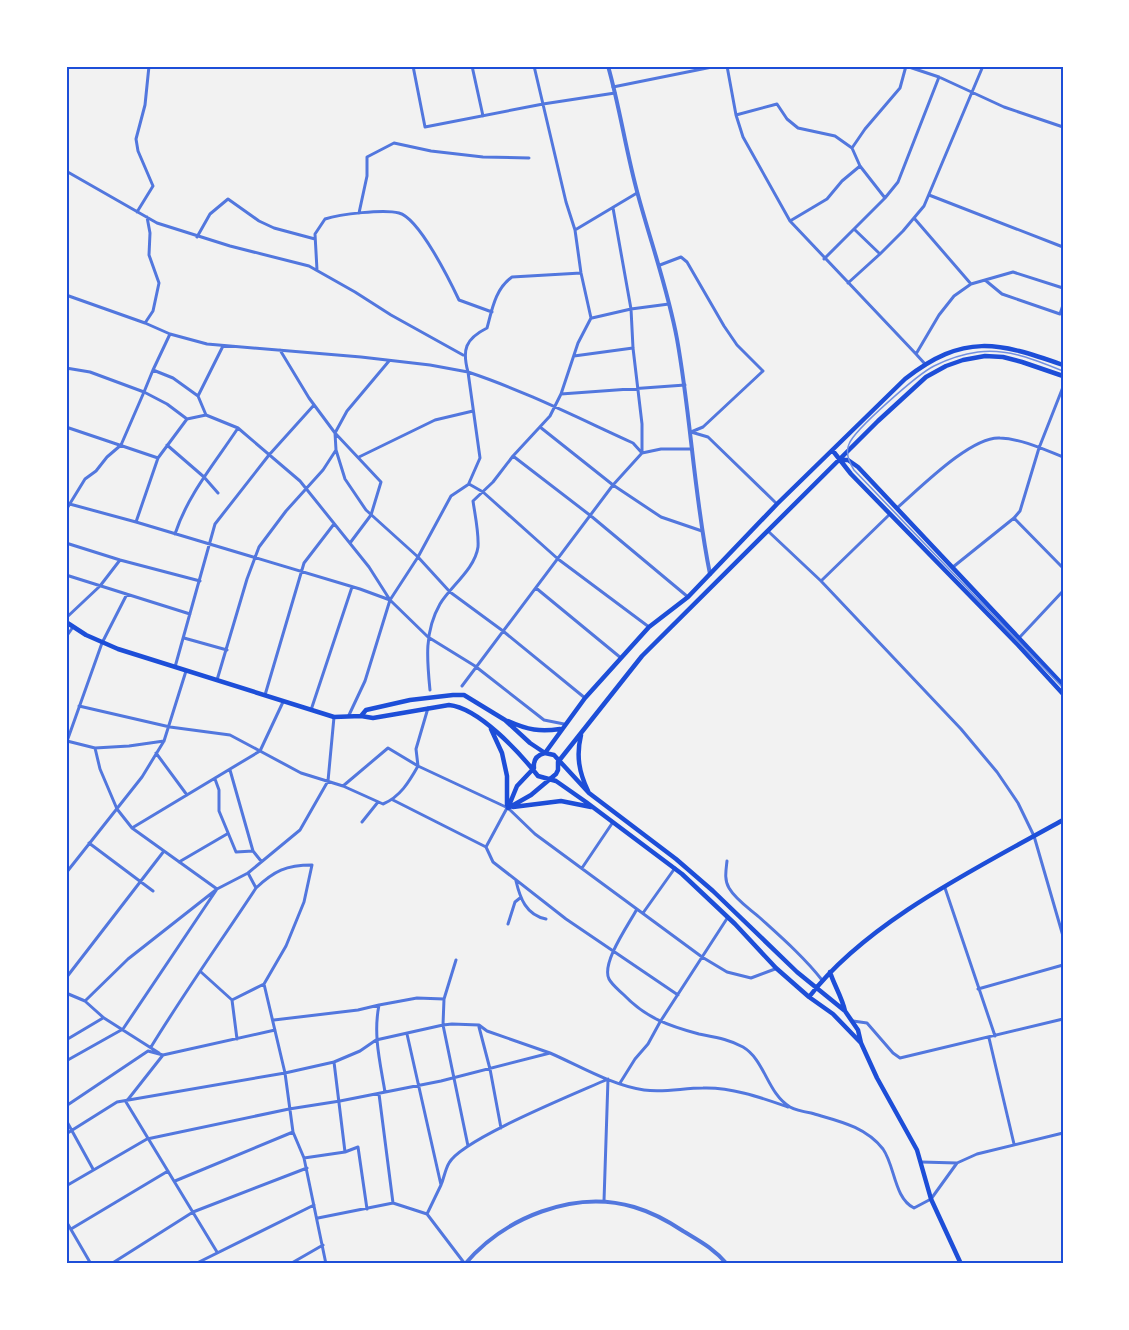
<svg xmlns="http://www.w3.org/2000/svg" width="1129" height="1330" viewBox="0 0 1129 1330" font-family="'Zilla Slab',serif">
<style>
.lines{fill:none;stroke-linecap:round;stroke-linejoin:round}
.minor{stroke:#5277de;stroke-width:3}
.tertiary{stroke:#5277de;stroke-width:4}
.secondary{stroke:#1d4ed8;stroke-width:4.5}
.tram{stroke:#7290e2;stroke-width:1.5}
.neatline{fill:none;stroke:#1d4ed8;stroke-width:2}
</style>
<rect width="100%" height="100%" fill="#f2f2f2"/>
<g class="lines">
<path class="minor" d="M413,66L425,127L543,104L615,93
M472,66L483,116
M534,66L566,202L575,230
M727,66L736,115L743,137L790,221L916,354L939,315L954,296L971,284L1013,272L1063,288
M906,66L939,77L1004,107L1063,127
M613,87L717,66
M736,115L777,104L787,119L798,128L835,136L852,148L865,129L900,88L906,66
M66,171L157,223L230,246L309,266L355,292L391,315L463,355
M929,195L1063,247
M885,198L898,182L939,77
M613,208L631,309L633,348L642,424V453L661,449H692
M137,212L153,186L138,151L136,139L145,105L149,66
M359,213L367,176V157L394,143L431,151L483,157L529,158
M914,218L971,284
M790,221L827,199L842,181L860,166
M197,237L210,214L228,199L259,221L274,228L315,239
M880,254L903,231L924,206L983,66
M824,259L854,229
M660,265L681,257L687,262L724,326L737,345L763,371L703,427L691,432L708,437L777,504
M317,270L315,234L325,219C340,214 384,209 399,213C419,218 450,281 459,300L492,312
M985,280L1002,294L1060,314L1063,305
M848,283L880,254L854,229L885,198L860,166L852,148
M66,295L145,323L153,311L159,283L149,255L150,233L147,217
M592,318L631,309L669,304
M145,323L170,334L207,344L361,357L430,365L468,372L480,458L469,483
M280,350L309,398L335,433L347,411L389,361
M916,354L925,364
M574,356L633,348
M66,368L90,372L144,392L121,445L107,457L96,471L85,479L66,510
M153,370L170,334
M561,394L578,343L591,318L581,273L575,230L637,193
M187,419L167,404L144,392L153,370L173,378L198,396
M66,427L158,458
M540,427L613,485L661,517L702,531
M167,445L204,477L218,493
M336,450L345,479L366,510L418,557L450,592L503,631L585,698
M513,456L591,516L688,597
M359,457L435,420L473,411
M66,503L136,522L158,458L187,419L206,415L198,396L223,346
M897,508C920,488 971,436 1000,438C1022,439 1043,449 1063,457
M1014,518L1063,568
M136,522L360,589L390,600L369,567L300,481L238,428L206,415
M769,532L821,581L961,729L997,772L1018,803L1034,836L1063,936
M175,534C188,494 215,463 238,428
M66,543L120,560
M953,567L1014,518L1020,511L1039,448L1063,387
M66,575L190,614
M821,581L890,514
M536,588L621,658
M390,600L428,637L475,666L544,720L564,724
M66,618L100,586L120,560L200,581
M66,637L73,627
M184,638L227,650
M1019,638L1063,591
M175,667L215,524L269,455L314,405
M217,680L247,579L259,547L286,511L323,470L336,450L335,433L381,482L371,515L350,543
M462,686L613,485L642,453L633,443C578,418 525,391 468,372C462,350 465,339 487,328C492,310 495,289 512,277L581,273
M430,690C427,660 424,632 440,604C450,587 475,569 478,547C479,533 475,515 473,501L493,482L513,456L550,416L561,394L685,385
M265,695L304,563L334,524
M79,706L170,727L230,735L260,751L283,702
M311,710L352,587
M349,715L365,681L390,600L418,557L451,496L469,484L483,492L558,559L649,627
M67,741L95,748L100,769L117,809L132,828
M66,744L102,643L127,594
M95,748L129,746L164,741
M156,753L187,795
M230,770L253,851L261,861
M215,779L219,790V811L236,852L253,851
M343,786L383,804C400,797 409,782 418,766L508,808L535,834L702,957L727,972L751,978L775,969
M393,800L486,847
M507,808L486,847L493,862L566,919L678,995
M362,822L378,802
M89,843L153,891
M727,861C726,870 724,880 729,888C736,900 750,909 759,917C781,937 804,957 822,980
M179,862L227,834
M582,868L613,822
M66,873L142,777L164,741L186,671
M248,873L300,830L328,781L334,717
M516,881C520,898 526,915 546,919
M945,888L995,1036
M637,909C629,924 601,963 609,979C612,985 619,990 624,995C646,1018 669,1026 699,1034C714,1037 729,1039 743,1047C765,1060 767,1093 790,1107C795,1110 805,1112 811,1113C838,1121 865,1126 883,1149C895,1166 894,1198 914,1208L931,1199L957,1163
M643,913L675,868
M508,924L515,902L520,898
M201,972L232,1000L264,984L286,946L304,902L312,865C286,865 274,871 256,888
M66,978L164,851
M264,984L285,1073L293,1132L304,1158L326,1264
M978,989L1063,965
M66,993L85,1001L128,959L217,889L132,828L260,751L301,773L343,786L388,748L418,766L416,749L428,708
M444,999L456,960
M232,1000L237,1039
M86,1002L104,1018L159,1053
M274,1020L358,1010L379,1005
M853,1021L867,1023L893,1053L900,1058L1063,1019
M479,1027L490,1069L501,1128
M407,1034L441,1185L427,1214
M989,1038L1014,1144
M66,1040L103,1018
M550,1053C580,1066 611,1085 644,1090C664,1093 683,1088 703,1088C732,1087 762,1098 788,1107
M163,1055L126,1102L217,1252
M66,1061L123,1029L217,889L248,873L256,888C221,941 184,993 151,1047
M620,1083L635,1059L648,1044L660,1022L728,917
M385,1092C380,1062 373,1035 379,1005L417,998L444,999L443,1025L468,1146
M379,1094L393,1203
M66,1106L148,1051L163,1055L275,1030
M66,1120L93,1169
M66,1134L117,1102L285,1073L334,1062L345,1152L304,1158
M345,1152L358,1147L367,1209
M921,1162L957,1163L977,1154L1063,1133
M175,1181L293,1132
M441,1185C444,1178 445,1170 449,1163C462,1139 577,1093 608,1079L604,1201
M66,1186L147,1139L289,1109L340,1101L441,1081L550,1053L487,1031L479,1025L452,1024L443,1025L376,1040L360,1051L334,1062
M318,1218L393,1203L427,1214L465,1264
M66,1221L91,1264
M71,1229L168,1171
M111,1264L193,1212L307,1168
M195,1264L314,1205
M290,1264L323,1245"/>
<path class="tertiary" d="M608,66C620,108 626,152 638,195C651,243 668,290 677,339C691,417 694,496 710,574
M465,1264C504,1218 574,1189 634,1207C651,1212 668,1221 683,1231C701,1242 713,1248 727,1264"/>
<path class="secondary" d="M833,451L851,474L1018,645L1063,694
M841,460H848L858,467L1063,685
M66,622L86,635L118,649L334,717L361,716L373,718L449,705C479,708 520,753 538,776L556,781L586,802L682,874L735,924L776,968L809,997L833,1014L861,1043
M361,716L366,710L410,700L453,695H464L505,720L530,743L545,753L554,755L589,793L676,859L713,891L797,972L845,1011L858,1030L861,1043L877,1078L917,1150L931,1199L961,1264
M508,721C528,730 540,732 560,729
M491,729L502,753L507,776V805
M581,735C576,756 579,772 588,791
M513,807L561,801L591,807
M508,808L517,786L534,768C533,760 537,755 545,753L585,698L649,627L688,597L777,504L905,379C964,333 998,342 1063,365
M508,808L531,795L556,774L558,770V762L642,656L878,421L926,377L946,366L963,360L985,356L1003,357L1022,362L1063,376
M830,972C834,985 842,997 845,1011
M809,997C867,921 979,867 1063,820"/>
<path class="tram" d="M1063,371C1035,360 1008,348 978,352C963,354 948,359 934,366C918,374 855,429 849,444C845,453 849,462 854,470L1063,688"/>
</g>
<rect width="1129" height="1330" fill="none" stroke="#ffffff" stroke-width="135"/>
<rect x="68" y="68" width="994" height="1194" class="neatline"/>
</svg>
